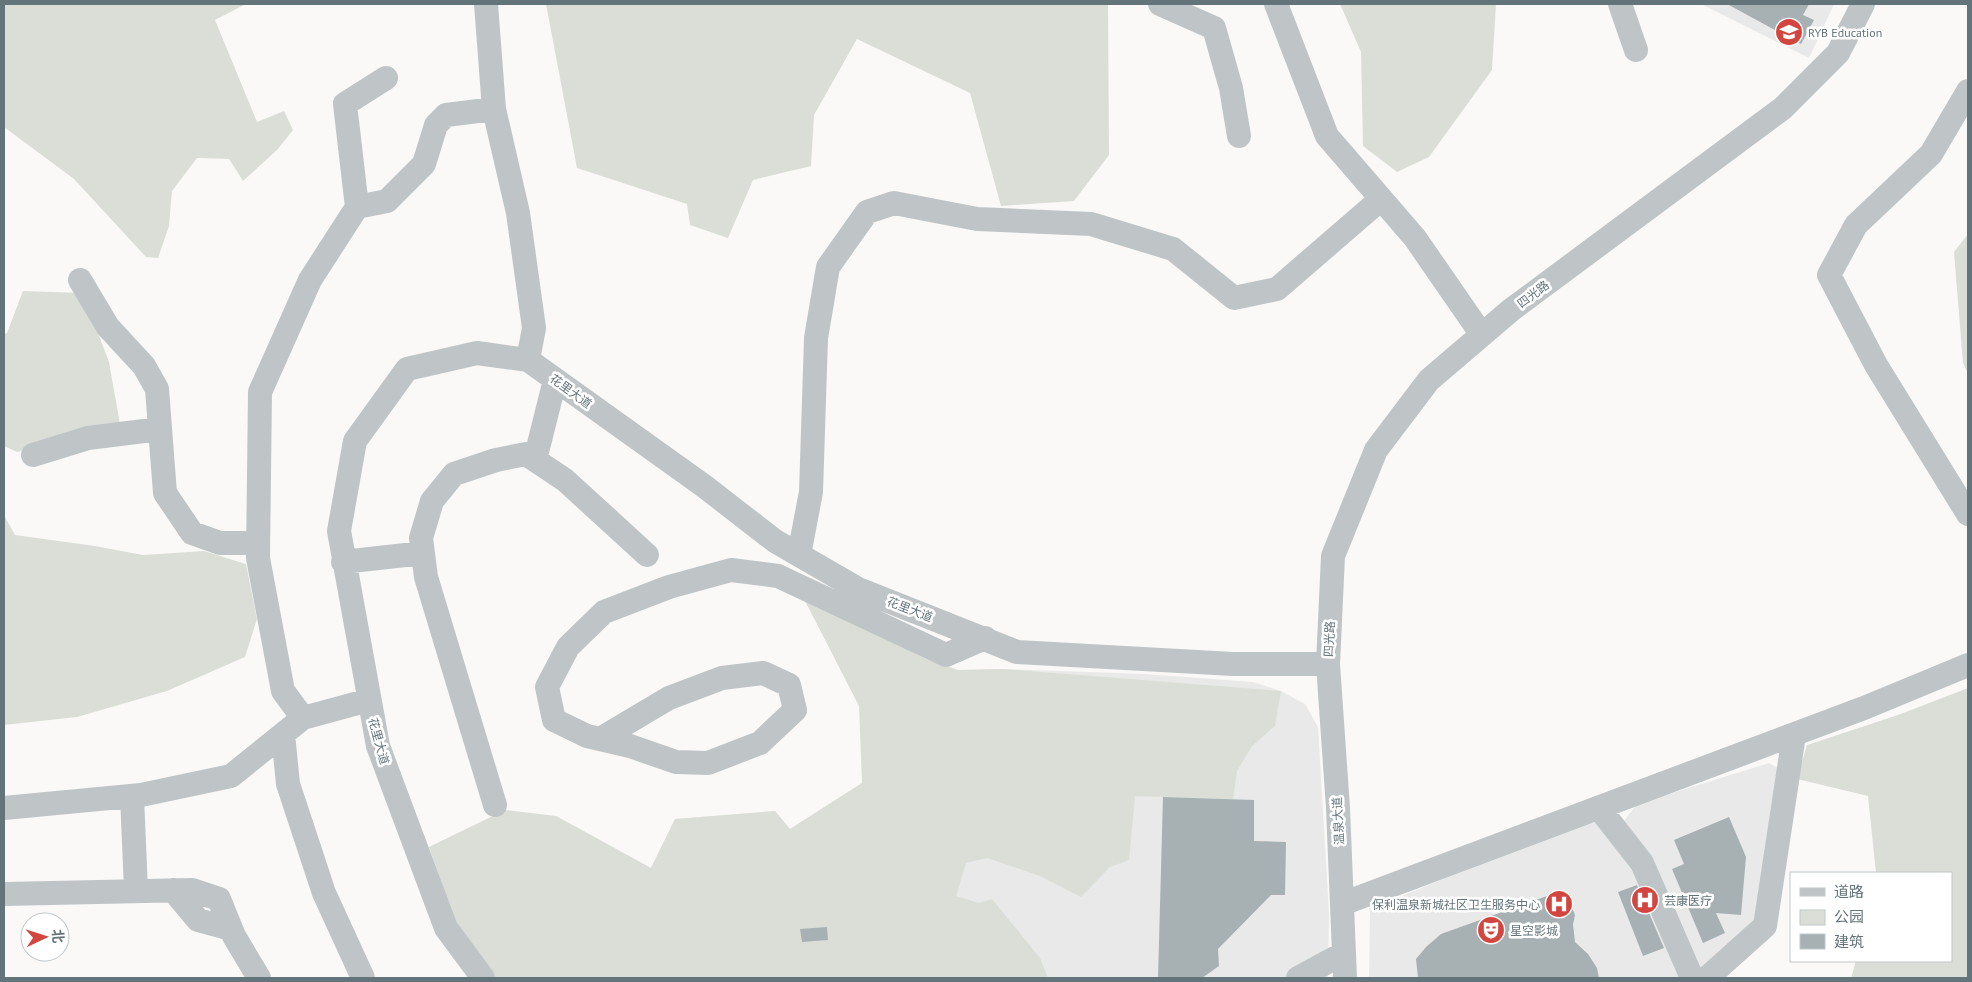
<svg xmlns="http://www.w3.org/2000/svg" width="1972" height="982" viewBox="0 0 1972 982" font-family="'PT Sans','Noto Sans SC',sans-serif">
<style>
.built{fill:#e8e9e8}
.green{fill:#dbded7}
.building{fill:#a7b1b4}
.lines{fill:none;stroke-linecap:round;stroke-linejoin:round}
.minor{stroke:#bfc5c7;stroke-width:24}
.labels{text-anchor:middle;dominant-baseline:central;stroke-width:5;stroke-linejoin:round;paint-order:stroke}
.poi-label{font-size:12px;fill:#63747a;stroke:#fff;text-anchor:start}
.street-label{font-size:12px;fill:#63747a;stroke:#fff}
</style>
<rect width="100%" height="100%" fill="#faf9f8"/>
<path class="built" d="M1701,4H1834L1809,58Z
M928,660L958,670L1003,669L1144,674L1253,682L1281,691L1305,704L1318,727L1329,913L1328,978H492L429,847L556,816L651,868L675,819L775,811L790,829L862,783Z
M1769,763L1797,779L1771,915L1702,969L1675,978H1369L1370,909L1583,822L1621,825L1637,804Z"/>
<path class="green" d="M4,4H246L215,20L257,122L284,111L293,130L277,150L243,181L229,159L197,158L172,191L169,226L158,258L146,257L74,179L4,127Z
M546,4H1108L1109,155L1074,201L1001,206L970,93L857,39L814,115L811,166L753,180L728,238L690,225L687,204L577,168Z
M1340,4H1496L1492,70L1429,157L1397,172L1363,146L1361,52Z
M1968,234V374L1963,363L1954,252Z
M23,291L83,293L109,362L120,424L17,452L4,446V334L7,333Z
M4,515L15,535L95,546L143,555L204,551L246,564L257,619L245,657L167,691L77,717L4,725Z
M803,597L928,660L958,670L1003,669L1281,691L1275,726L1252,746L1237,771L1233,799L1135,796L1129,860L1110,867L1081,897L1040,876L987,858L966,863L956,896L979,903L992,899L1040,958L1048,978H492L460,935L429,847L505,810L556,816L651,868L675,819L775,811L790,829L862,783L859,706Z
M1968,688V978H1851L1856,961H1951V873H1876L1868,796L1797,779L1807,745L1898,715Z"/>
<path class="building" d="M1727,4H1809L1803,15L1814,20L1801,44Z
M1163,797L1254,800V841L1286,842L1285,895H1271L1218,949L1219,966L1202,978H1158Z
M1729,817L1746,857L1741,915L1716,913L1725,933L1703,943L1672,869L1684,864L1674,840Z
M1637,885L1664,948L1643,956L1618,892Z
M1557,895L1570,903L1575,915L1573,924L1575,942L1588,954L1597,968L1599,978H1418L1416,959L1426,947L1441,934L1547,896Z
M827,927L828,940L802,942L800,929Z"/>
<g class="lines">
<path class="minor" d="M486,4L494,109L518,213L534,328L528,360
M1160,4L1214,28L1231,88L1239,136
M1276,4L1327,136L1415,238L1482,335
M1620,4L1636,50
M1968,91L1931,154L1856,225L1829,275L1876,365L1968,514
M357,207L345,104L386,78
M80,280L108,327L144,366L157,389L165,493L192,533L220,543H258
M33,455L88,438L160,429
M535,460L555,380
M799,555L811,492L816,338L828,267L867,212L894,203L977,219L1091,224L1173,249L1234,298L1277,289L1381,199
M343,562L423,553
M303,718L283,691L258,558L260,392L310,280L357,207L387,201L424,164L436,125L446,115L494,109
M600,739L669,698L722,678L763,673L789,685L795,710L760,743L708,763L676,762L630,746L587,736L554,720L547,687L568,647L604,612L669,587L731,570L778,576L946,655L985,638
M132,796L136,891
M495,805L426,577L421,538L432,501L454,474L496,460L526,454L565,480L647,555
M4,808L141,795L231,776L283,734
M1599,808L1642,863L1692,978
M173,890L198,920L231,929
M4,894L192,890L219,899L234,936L259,978
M1342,904L1864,708L1968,665
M363,978L324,893L288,784L283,734L303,718L369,700
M483,978L446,928L378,746L339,531L355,441L407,369L477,353L528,360L704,486L775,541L858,589L1017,652L1233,664H1328
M1298,978L1344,953
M1345,978L1338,808L1328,664L1333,556L1376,450L1429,380L1511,310L1783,108L1838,53L1863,4
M1707,978L1765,926L1794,735"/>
</g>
<defs>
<g id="school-disc" transform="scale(1.4375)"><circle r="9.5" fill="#d3453f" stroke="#fff"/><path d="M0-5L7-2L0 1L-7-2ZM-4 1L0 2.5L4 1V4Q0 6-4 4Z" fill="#fff"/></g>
<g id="hospital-disc" transform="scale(1.4375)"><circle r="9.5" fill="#d3453f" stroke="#fff"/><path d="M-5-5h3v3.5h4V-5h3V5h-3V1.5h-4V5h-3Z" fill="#fff"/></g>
<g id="theatre-disc" transform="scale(1.4375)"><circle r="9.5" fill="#d3453f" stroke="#fff"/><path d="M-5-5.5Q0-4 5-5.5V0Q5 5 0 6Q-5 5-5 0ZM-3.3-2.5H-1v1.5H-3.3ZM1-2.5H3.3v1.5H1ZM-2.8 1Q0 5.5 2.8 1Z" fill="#fff"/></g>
</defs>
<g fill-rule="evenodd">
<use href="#school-disc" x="1789" y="32"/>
<use href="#hospital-disc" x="1645" y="900"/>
<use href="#hospital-disc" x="1559" y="904"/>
<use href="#theatre-disc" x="1491" y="930"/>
</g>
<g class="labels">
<g class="poi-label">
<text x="1808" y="32">RYB Education</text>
<text x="1664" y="900">芸康医疗</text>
<text x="1540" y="904" text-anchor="end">保利温泉新城社区卫生服务中心</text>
<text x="1510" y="930">星空影城</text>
</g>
<g class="street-label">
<text transform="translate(1533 294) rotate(-37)">四光路</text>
<text transform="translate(571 391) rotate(36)">花里大道</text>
<text transform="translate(910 609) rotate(21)">花里大道</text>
<text transform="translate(1329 639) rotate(-87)">四光路</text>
<text transform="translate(379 741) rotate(75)">花里大道</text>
<text transform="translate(1338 821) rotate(-93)">温泉大道</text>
</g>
</g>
<rect width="1972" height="982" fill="none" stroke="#63747a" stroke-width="10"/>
<rect x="1790" y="872" width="162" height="90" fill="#ffffff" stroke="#c1c7ca"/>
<rect x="1800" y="888" width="25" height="8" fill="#bfc5c7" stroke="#c1c7ca"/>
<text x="1834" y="897" font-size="15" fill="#63747a">道路</text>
<rect x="1800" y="910" width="25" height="15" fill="#dbded7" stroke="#c1c7ca"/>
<text x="1834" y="922" font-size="15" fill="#63747a">公园</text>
<rect x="1800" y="934" width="25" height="15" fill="#a7b1b4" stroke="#c1c7ca"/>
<text x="1834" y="947" font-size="15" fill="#63747a">建筑</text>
<g transform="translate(45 937) rotate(86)"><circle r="24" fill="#ffffff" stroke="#c1c7ca"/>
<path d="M0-4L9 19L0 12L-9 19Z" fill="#d3453f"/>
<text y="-8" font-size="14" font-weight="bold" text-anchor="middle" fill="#63747a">北</text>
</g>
</svg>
